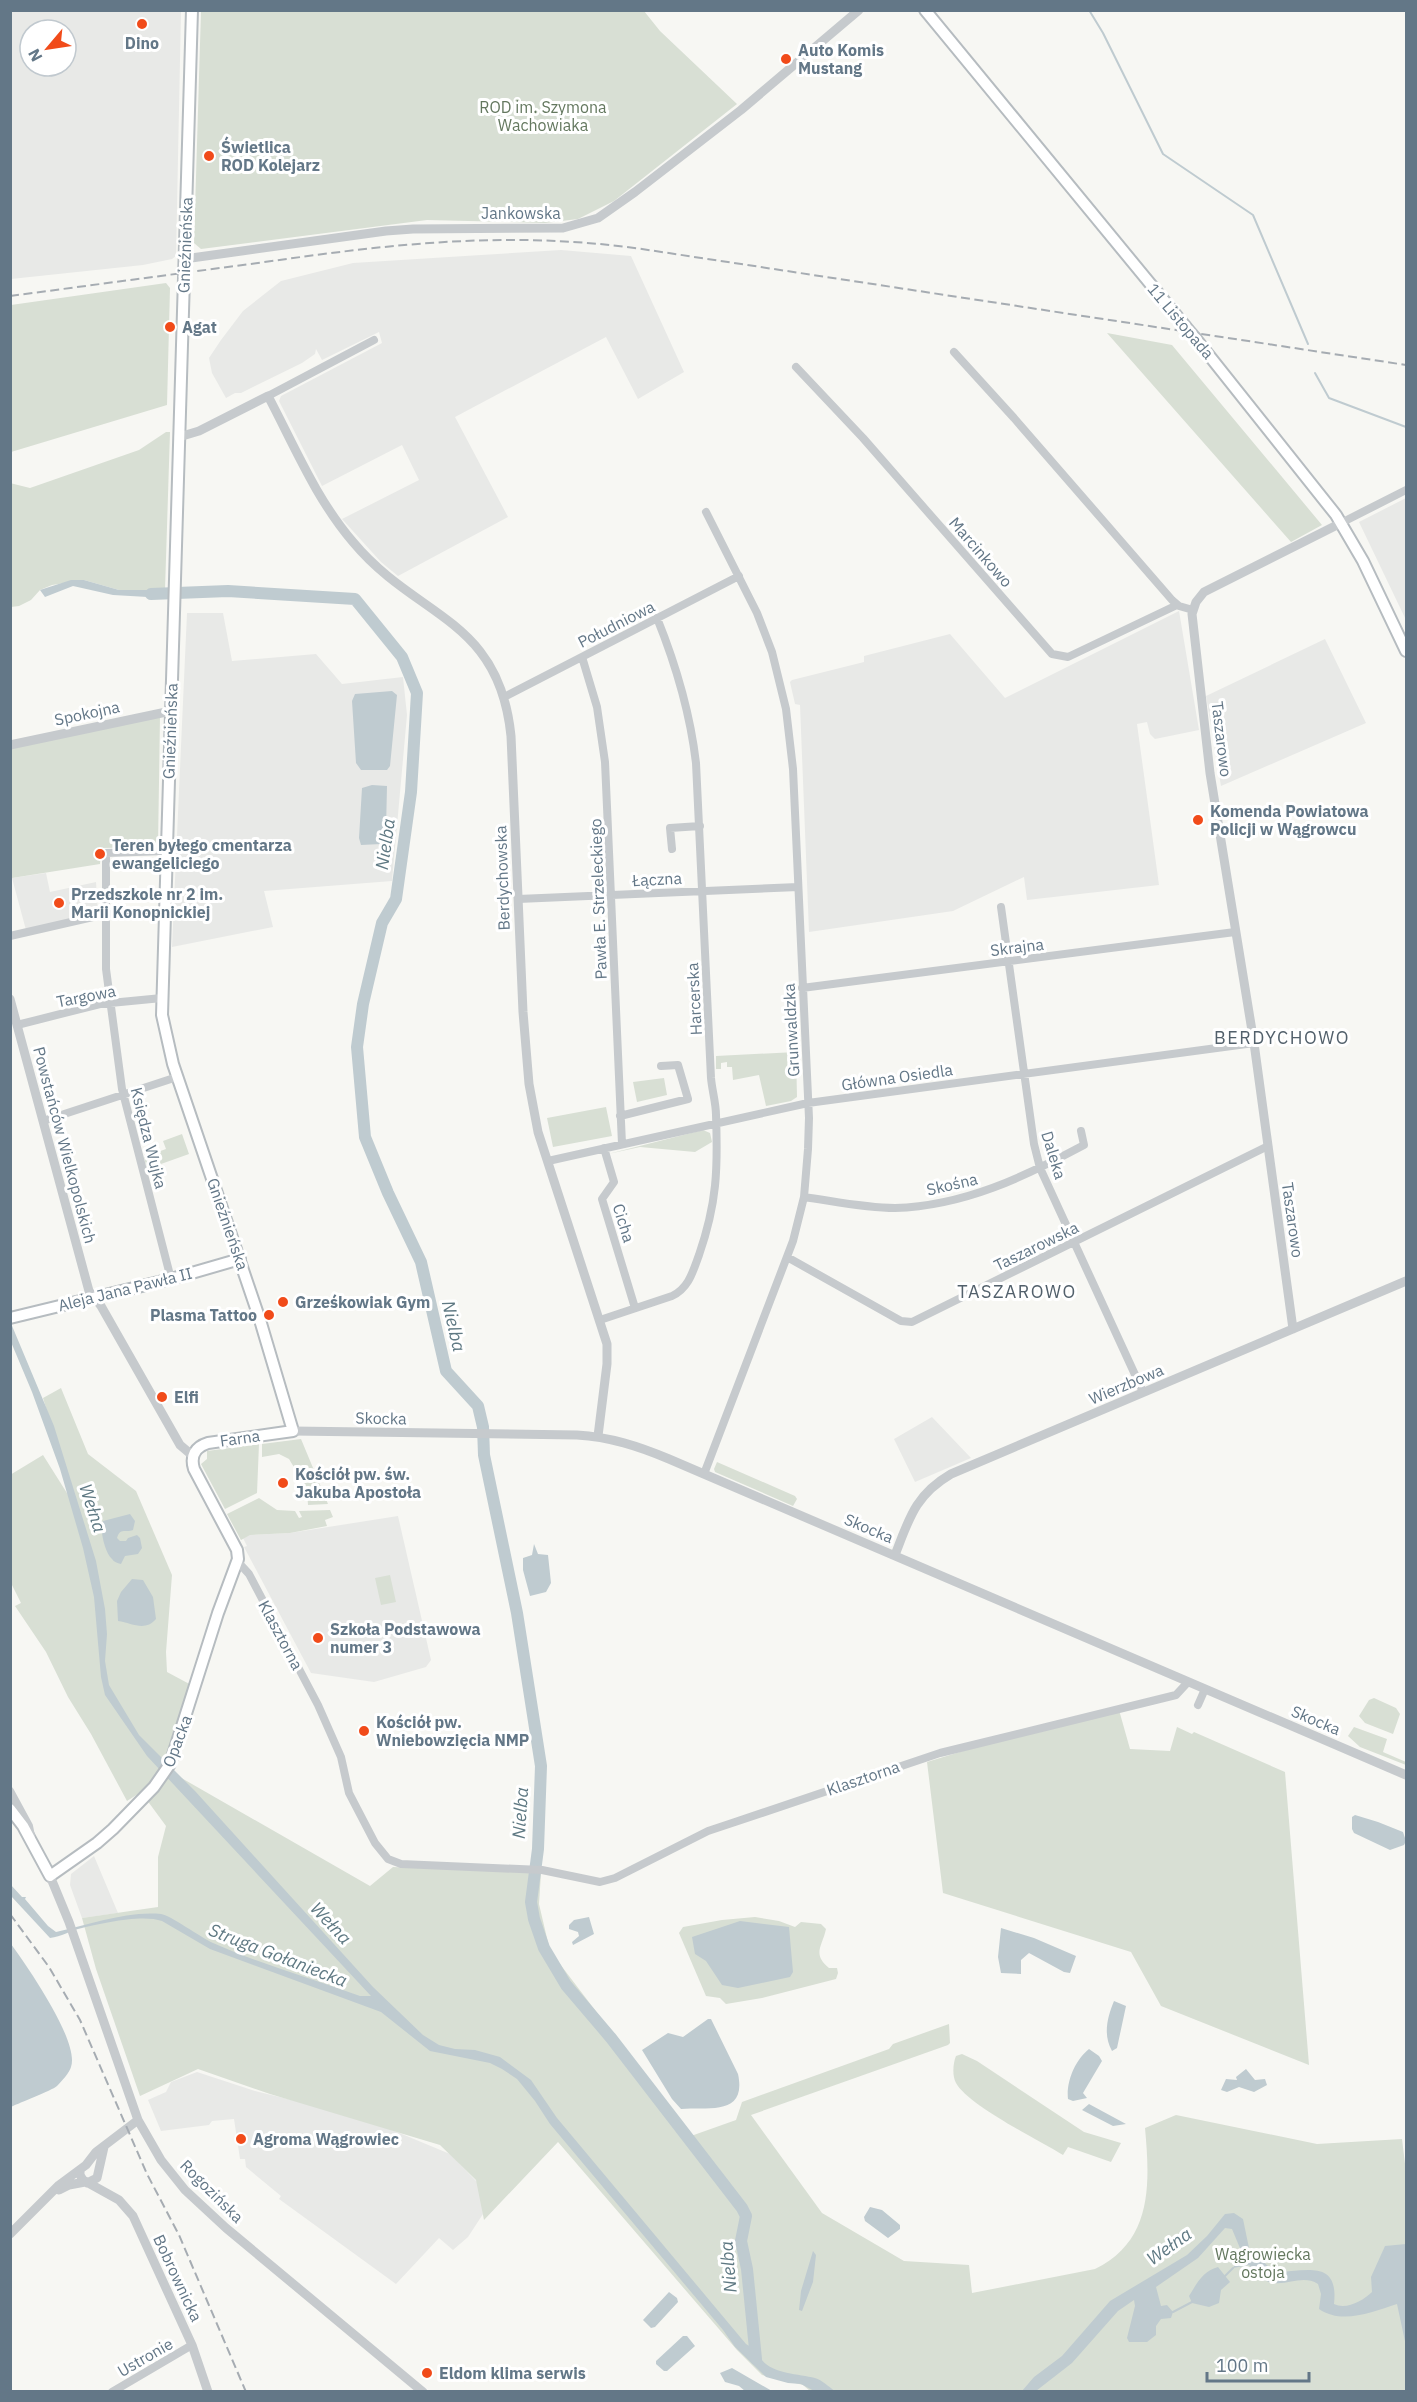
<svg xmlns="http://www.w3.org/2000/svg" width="1417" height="2402" viewBox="0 0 1417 2402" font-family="'IBM Plex Sans',sans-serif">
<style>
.built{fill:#e8e9e7;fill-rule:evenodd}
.green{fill:#d8dfd4}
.water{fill:#bfcbd0}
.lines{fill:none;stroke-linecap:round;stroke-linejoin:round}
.stream{stroke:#bfcbd0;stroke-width:2}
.river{stroke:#bfcbd0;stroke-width:12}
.secondary-casing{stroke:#b6bcc0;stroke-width:14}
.minor{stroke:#c6cacd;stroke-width:8}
.tertiary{stroke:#c6cacd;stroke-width:9}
.secondary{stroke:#fff;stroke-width:10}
.rail{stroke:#a6acb2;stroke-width:2;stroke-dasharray:9 4.5;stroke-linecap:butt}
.secondary-bridge-casing{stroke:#b6bcc0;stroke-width:14;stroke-linecap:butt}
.secondary-bridge{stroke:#fff;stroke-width:10}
.poi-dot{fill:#f14b1a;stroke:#fff;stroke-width:2}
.labels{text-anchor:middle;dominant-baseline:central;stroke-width:6;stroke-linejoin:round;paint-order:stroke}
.poi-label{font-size:16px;font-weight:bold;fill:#637787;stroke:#fff;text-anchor:start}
.park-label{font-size:16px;fill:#64785f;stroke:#fff}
.street-label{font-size:16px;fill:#637787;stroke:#fff}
.water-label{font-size:18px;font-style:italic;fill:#5f7983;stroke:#fff}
.neighbourhood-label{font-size:18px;letter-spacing:1.5px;fill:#52606b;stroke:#fff}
</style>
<rect width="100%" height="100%" fill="#f7f7f3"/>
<path class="built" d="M10,11H181L176,256L172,259L143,265L11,279ZM30,30H66V66H30Z
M561,250L631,256L684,372L638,399L606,337L455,417L508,517L398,576L381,562L342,519L419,480L402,445L322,486L279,401L281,396L382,343L379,332L322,360L316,349L315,354L302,363L241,393H235L226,398L212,373L209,358L221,340L243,311L281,281L353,263Z
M1406,498V620L1359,522Z
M1179,611L1199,730L1155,739L1150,734L1147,722L1137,724L1159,885L1027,900L1024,877L953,911L809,932L800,705L795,704L790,682L792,680L864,662V656L950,634L1005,698Z
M187,613H223L232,661L316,654L342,684L403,677L407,715L392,881L264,891L273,927L172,947Z
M1325,639L1366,723L1221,786L1206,696Z
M46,873L50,892L96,882L98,914L26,930L12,878Z
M932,1417L971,1458L915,1482L894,1439Z
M398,1516L431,1660L426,1667L374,1682L311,1673L244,1547L247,1546L243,1538L249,1535L290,1533Z
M94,1856L118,1913L82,1918L70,1885L71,1874Z
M197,2072L255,2091L337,2111L373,2122L450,2154L480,2185L483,2214L468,2237L453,2250L439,2238L396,2284L279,2199L281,2196L246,2167L245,2159H240L234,2119L212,2121L209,2125L161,2131L148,2100L166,2092L171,2082Z"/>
<path class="green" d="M201,11H644L660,31L737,104L614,201L578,219L545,223L427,220L201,249L194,243Z
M166,283L170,288L167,405L11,452V305Z
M1107,333L1172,345L1322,525L1291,542Z
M166,432H170L165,590H119L84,580L52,585L40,590L31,600L19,606L11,607L10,483L30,488L139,450Z
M160,716L158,847L101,848L100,864L12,878L10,749Z
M796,1052L797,1097L791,1101L766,1106L759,1075L733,1080L732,1067H727V1062L721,1063V1069H716V1056Z
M664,1078L667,1095L637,1102L633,1082Z
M606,1107L612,1136L553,1147L547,1118Z
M703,1130L710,1133L712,1142L695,1152L640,1147L608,1154Z
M182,1134L189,1154L147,1169L144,1157L166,1149L163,1141Z
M61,1388L88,1454L136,1491L172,1575L166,1652L167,1672L195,1687L164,1768L370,1886L393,1867L541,1873L539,1904L550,1951L691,2136L736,2120L742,2102L889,2049L893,2044L949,2024L950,2043L948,2045L751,2115L822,2213L904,2261L969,2265L972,2293L1095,2269C1153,2241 1150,2183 1145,2128L1176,2115L1317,2144L1402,2139L1406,2172V2391H810L803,2385L762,2375L737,2350L558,2142L484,2220L476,2180L440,2145L270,2094L198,2069L140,2096L96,1969L82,1918L158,1907V1857L166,1826L141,1792L127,1801L91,1734L68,1697L46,1652L15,1606L21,1603L11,1583L10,1475L43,1455L77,1509L43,1398Z
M301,1439L328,1504L308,1505L307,1489L289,1459L279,1454L262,1457V1444Z
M259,1444L257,1493L225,1509L201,1464L207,1459V1451Z
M717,1462L795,1496L797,1499L793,1506L715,1472L714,1469Z
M259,1498L277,1510L295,1511L299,1518L302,1517L299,1511L330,1510L333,1517L325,1520L327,1526L290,1533L250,1535L241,1540L227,1514Z
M390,1575L396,1602L381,1605L375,1578Z
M1374,1698L1396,1708L1400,1714L1393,1734L1365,1723L1359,1716L1369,1700Z
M1119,1710L1130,1749L1170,1751L1177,1727L1192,1734L1194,1732L1285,1772L1309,2065L1161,2006L1131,1952L943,1893L927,1762L999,1740Z
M1354,1727L1387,1739L1383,1752L1406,1762V1765L1360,1747L1348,1736Z
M755,1917L779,1921L795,1927L801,1922L821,1924L826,1929C822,1947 812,1954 829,1968H837L838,1973L836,1979L762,1998L726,2004L720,1998L706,1996L679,1933L683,1927L722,1920Z
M962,2054L977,2061L1084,2132L1121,2143L1111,2162L1068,2147L1063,2155C1038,2140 968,2105 956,2083C952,2076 953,2063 956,2056Z"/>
<path class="water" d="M71,580H84L119,590H165V598L113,595L73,586L45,597L40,590Z
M392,691L397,695L390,766L387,770H361L356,763L352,701L355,694Z
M372,785L387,786L386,830L381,844L361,845L359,838L362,788Z
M10,1321L54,1426L96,1561L105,1609L107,1634L105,1661L109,1685L139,1735L195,1791L373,1987L423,2035L439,2045L455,2049L475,2050L500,2057L531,2080L557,2118L746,2344L751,2347L753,2344L758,2347C758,2374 796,2373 815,2378C822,2380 829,2387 835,2391H814L801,2384L788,2383L766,2377L735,2347L723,2330L550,2124L535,2101L517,2079L502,2069L490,2063L430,2051L381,2012L210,1949L162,1921C143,1914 102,1923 82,1928C71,1930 61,1937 50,1938L11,1896V1885L22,1897H26L25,1899L48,1926L56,1932C90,1925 125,1911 161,1914C170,1915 200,1937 213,1943C260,1964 311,1978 360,1996H371L147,1756L105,1695L101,1677L94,1597L83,1548L60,1469L32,1392L11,1342Z
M130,1514L135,1521L133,1530C126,1533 120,1527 117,1538L120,1541H126L128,1538L137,1535L140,1538L142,1548L138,1554L125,1556L121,1564C117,1563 114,1562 112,1559C105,1553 99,1529 103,1521Z
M534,1544L538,1554L548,1555L551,1583L546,1592L530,1596L523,1570V1558L532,1555Z
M132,1579L143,1580L153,1597L156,1619C145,1632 132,1623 118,1621L117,1601L121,1592Z
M1355,1815L1378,1822L1403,1832L1406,1841L1404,1845L1390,1850L1354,1833L1352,1829V1817Z
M589,1917L594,1934L573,1945L572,1942L579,1936L578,1932L569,1929V1925L574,1920Z
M740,1921L789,1927L793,1972L790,1977L738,1988L722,1985L706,1961L695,1954L692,1937Z
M1001,1928L1034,1938L1076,1956L1070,1973L1064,1972L1029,1953L1021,1960V1974L1001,1973L998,1957Z
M11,1944C27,1966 80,2042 71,2067C70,2072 61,2082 57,2086C51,2091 21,2102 11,2107Z
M1114,2001L1126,2006L1117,2048L1112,2051C1103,2035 1107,2018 1114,2001Z
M708,2019H711L738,2074C747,2116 709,2107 681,2109L672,2099L642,2050L668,2033L683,2037Z
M1089,2049L1099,2056L1102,2061L1083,2093L1087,2098L1073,2101L1068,2099C1066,2082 1075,2060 1089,2049Z
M1246,2069L1255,2080L1265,2079L1267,2085L1254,2092L1239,2087L1227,2092L1221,2090L1226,2079L1237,2080L1236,2077Z
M1089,2104L1126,2124L1113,2126L1082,2110Z
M870,2207L882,2210L900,2225V2229L888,2238L865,2221L864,2217Z
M1234,2213L1243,2219L1249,2248L1274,2272C1305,2272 1339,2258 1334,2304C1346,2310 1363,2301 1372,2292L1371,2277L1385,2246L1406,2244V2346L1397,2304C1372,2312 1342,2325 1319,2309L1321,2294L1318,2284C1296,2270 1273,2301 1249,2265L1233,2268L1242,2253L1232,2229L1225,2228L1198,2258L1156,2287L1161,2306L1167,2305L1173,2312L1171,2318L1161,2319L1156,2326V2335L1147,2342H1129L1127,2338L1135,2306L1134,2300L1118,2311L1072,2363L1036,2391H1022L1034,2377L1062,2356L1110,2301L1187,2255L1207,2236L1225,2214Z
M813,2251L816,2255L813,2282L802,2311L799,2310L801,2291Z
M1218,2267L1230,2282L1221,2290L1219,2303L1209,2307L1192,2303L1189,2296C1197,2283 1203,2271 1218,2267Z
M669,2292L677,2298L678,2302L655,2327L651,2328L643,2320Z
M683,2336H687L695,2346L667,2371H664L656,2364V2361Z
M732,2368L772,2391H745L739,2386L725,2382L720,2373Z"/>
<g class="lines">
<path class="stream" d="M1089,10L1103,33L1163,154L1253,215L1308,344
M1315,373L1329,398L1406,427
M1225,2276L1233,2268
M1173,2312L1192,2302"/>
<path class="river" d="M151,594L228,591L355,599L402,657L417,693L411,792L396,899L382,923L363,1004L357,1047L365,1137L388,1193L421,1262L446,1371L478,1406L483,1427L484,1455L517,1613L541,1766L538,1849L531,1902L534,1919L544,1948L566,1985L611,2038L742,2208L746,2216L741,2241L747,2269L756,2359"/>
<g class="secondary-casing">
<path id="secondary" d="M925,10L1185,326
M1196,339L1336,515L1363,561L1406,651
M10,1318L171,1279L240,1259
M10,1809L23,1826L50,1876L97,1843L113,1829L154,1787L170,1764L218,1613L238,1559L237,1550L194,1469C190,1456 195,1447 208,1443L293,1431L260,1320L173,1064L162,1015L192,10"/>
</g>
<path class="minor" d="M954,352L1014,418L1172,600L1179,606L1193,610
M796,367L863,438L1052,654L1068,657L1177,605
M268,396L374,340
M1341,523L1406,490
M582,657L597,707L605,762L622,1144
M504,697L739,576
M672,849L670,828L700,826
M166,851L106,853V969L122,1089L171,1279
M518,899L798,887
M1001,907L1034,1144L1040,1168L1143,1392
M10,936L106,914L165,912
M802,988L1235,932
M17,1025L100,1004L162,998
M620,1116L688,1099L678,1065L661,1066
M43,1121L177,1077
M604,1148L614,1182L602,1199L635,1308
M548,1161L808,1103L1254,1043
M804,1197C833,1201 864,1208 895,1208C964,1206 1024,1177 1084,1145L1081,1131
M787,1257L901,1321L912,1322L1268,1146
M600,1320L672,1296C689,1288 693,1271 699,1255C717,1203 718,1169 716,1115C716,1103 712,1090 711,1078L696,763C690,712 676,665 657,618
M704,1474L793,1241L804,1197L808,1149L809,1118L793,769L786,709L772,652L757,613L706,512
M238,1562L249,1574L318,1705L341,1757L349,1793L375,1843L388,1859L401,1864L542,1870L600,1882L615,1878L708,1831L735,1822L940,1753L1176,1695L1188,1682
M1198,1705L1205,1689
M10,1791L29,1826L31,1836
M112,2392L192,2345"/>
<path class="tertiary" d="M184,259L386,231L413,229L563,228L598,218L635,192L741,110L859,10
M179,437L199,431L268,396C294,445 316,499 353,542C417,619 499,617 511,736L523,1012L529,1084L538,1132L607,1344V1364L598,1436
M10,745L171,711
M10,999L89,1291L101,1306L180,1445L193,1456
M1293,1329L1254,1043L1210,773L1192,614L1196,602L1204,592L1341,523
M293,1431L577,1435C610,1437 638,1446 669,1459L1406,1775
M895,1555C909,1519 915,1495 951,1474L1406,1281
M50,1876L69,1922L138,2120L161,2160L185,2190L226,2228L423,2392
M80,2170V2175L83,2180L119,2200L133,2216L192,2345L208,2392
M87,2183L97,2178L104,2147
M59,2190L69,2185L85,2182
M10,2234L59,2185L86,2165L96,2152L138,2120"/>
<use href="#secondary" class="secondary"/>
<path class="rail" d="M10,296C93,285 175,274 258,263C391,244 507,230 642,249L1406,365
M10,1914L49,1967L80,2020L147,2174L179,2235L246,2392"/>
<g class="secondary-bridge-casing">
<path id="secondary-bridge" d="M1185,326L1196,339"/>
</g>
<use href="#secondary-bridge" class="secondary-bridge"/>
</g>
<g class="poi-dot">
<circle cx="142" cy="24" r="6"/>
<circle cx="786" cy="59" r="6"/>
<circle cx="209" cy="156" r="6"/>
<circle cx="170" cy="327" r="6"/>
<circle cx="1198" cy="820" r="6"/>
<circle cx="100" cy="854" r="6"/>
<circle cx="59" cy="903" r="6"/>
<circle cx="283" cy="1302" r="6"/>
<circle cx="269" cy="1315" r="6"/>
<circle cx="162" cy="1397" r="6"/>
<circle cx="283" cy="1483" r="6"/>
<circle cx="318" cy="1638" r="6"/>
<circle cx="364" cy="1731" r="6"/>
<circle cx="241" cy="2139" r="6"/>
<circle cx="427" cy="2373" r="6"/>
</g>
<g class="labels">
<g class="poi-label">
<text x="142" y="43" text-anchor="middle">Dino</text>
<text x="798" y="50">Auto Komis<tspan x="798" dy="18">Mustang</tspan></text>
<text x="221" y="147">Świetlica<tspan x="221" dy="18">ROD Kolejarz</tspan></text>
<text x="182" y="327">Agat</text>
<text x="1210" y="811">Komenda Powiatowa<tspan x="1210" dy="18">Policji w Wągrowcu</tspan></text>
<text x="112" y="845">Teren byłego cmentarza<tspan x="112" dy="18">ewangeliciego</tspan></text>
<text x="71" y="894">Przedszkole nr 2 im.<tspan x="71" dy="18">Marii Konopnickiej</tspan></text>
<text x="295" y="1302">Grześkowiak Gym</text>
<text x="257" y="1315" text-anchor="end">Plasma Tattoo</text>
<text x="174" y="1397">Elfi</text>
<text x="295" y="1474">Kościół pw. św.<tspan x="295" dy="18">Jakuba Apostoła</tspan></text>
<text x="330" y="1629">Szkoła Podstawowa<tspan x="330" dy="18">numer 3</tspan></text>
<text x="376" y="1722">Kościół pw.<tspan x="376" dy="18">Wniebowzięcia NMP</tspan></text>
<text x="253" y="2139">Agroma Wągrowiec</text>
<text x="439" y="2373">Eldom klima serwis</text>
</g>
<g class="park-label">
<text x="543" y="107">ROD im. Szymona<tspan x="543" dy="18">Wachowiaka</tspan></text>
<text x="1263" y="2254">Wągrowiecka<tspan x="1263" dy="18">ostoja</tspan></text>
</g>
<g class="street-label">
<text x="521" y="213">Jankowska</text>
<text transform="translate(185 245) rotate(-88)">Gnieźnieńska</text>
<text transform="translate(1181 321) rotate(50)">11 Listopada</text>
<text transform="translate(981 552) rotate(49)">Marcinkowo</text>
<text transform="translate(616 624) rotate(-27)">Południowa</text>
<text transform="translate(87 713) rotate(-12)">Spokojna</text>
<text transform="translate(170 731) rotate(-88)">Gnieźnieńska</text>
<text transform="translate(1222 739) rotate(83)">Taszarowo</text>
<text transform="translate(502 878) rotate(-92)">Berdychowska</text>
<text transform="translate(657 879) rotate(-3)">Łączna</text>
<text transform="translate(598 899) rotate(-92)">Pawła E. Strzeleckiego</text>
<text transform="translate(1017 947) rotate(-7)">Skrajna</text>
<text transform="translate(86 996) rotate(-11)">Targowa</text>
<text transform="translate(694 999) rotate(-93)">Harcerska</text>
<text transform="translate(791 1030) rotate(-93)">Grunwaldzka</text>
<text transform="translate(897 1077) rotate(-8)">Główna Osiedla</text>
<text transform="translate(149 1138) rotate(76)">Księdza Wujka</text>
<text transform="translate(65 1145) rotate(75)">Powstańców Wielkopolskich</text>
<text transform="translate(1054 1155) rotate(73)">Daleka</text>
<text transform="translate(952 1184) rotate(-13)">Skośna</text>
<text transform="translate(1293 1220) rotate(82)">Taszarowo</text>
<text transform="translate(624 1223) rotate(73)">Cicha</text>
<text transform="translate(228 1224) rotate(71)">Gnieźnieńska</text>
<text transform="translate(1036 1246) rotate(-26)">Taszarowska</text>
<text transform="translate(125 1289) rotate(-14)">Aleja Jana Pawła II</text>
<text transform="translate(1126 1384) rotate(-23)">Wierzbowa</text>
<text transform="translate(381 1418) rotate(1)">Skocka</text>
<text transform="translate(240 1438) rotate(-8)">Farna</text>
<text transform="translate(869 1528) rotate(23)">Skocka</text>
<text transform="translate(281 1635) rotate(62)">Klasztorna</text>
<text transform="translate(1316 1720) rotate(23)">Skocka</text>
<text transform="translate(177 1741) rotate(-69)">Opacka</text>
<text transform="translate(863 1778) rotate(-19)">Klasztorna</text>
<text transform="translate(212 2191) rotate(45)">Rogozińska</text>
<text transform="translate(178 2278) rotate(65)">Bobrownicka</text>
<text transform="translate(145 2357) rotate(-30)">Ustronie</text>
</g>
<g class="water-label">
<text transform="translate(385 844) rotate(-82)">Nielba</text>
<text transform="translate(454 1326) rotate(77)">Nielba</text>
<text transform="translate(93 1508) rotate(72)">Wełna</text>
<text transform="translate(520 1813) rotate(-86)">Nielba</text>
<text transform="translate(331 1923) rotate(47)">Wełna</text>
<text transform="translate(278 1955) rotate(21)">Struga Gołaniecka</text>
<text transform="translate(1169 2246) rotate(-35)">Wełna</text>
<text transform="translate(728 2267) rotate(-95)">Nielba</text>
</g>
<g class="neighbourhood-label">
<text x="1282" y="1037">BERDYCHOWO</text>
<text x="1017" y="1291">TASZAROWO</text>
</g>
</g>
<rect width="1417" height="2402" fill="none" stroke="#637787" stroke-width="24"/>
<g transform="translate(48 48) rotate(241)"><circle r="28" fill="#ffffff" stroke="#c1c9cf" stroke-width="1.5"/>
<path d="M0-4.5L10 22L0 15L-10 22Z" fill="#f14b1a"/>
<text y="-9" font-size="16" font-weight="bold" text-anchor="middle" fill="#637787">N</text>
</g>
<path d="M1207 2372v9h102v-9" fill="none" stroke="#637787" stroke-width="3"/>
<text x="1216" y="2372" font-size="18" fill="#637787" stroke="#ffffff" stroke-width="4.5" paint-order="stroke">100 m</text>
</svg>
